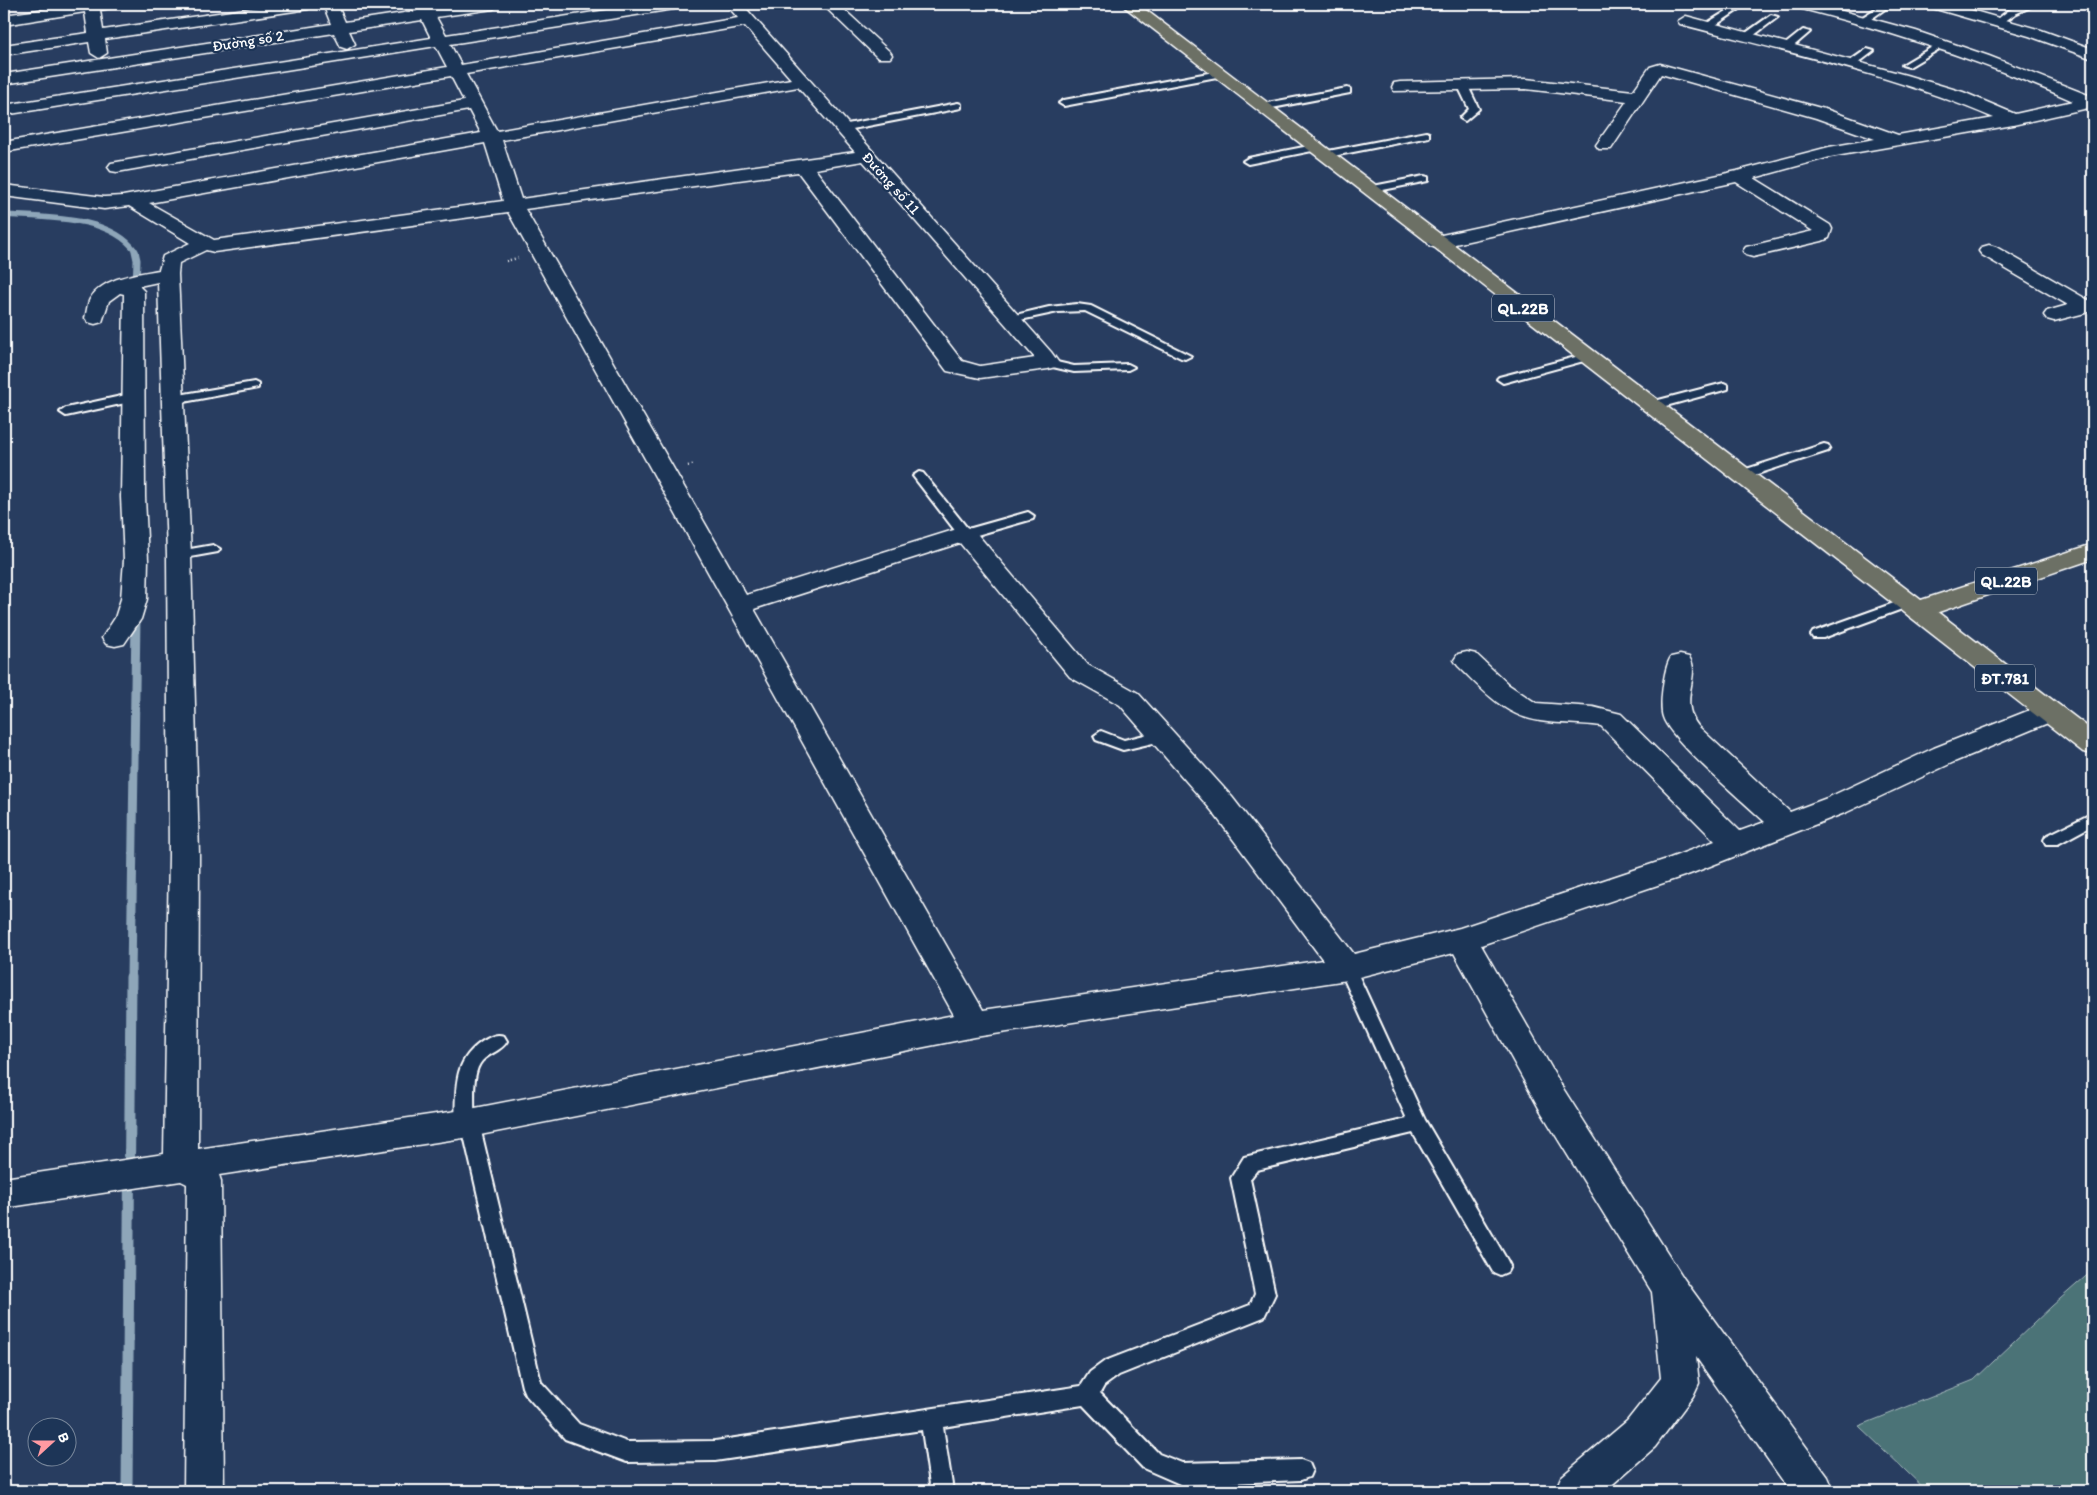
<svg xmlns="http://www.w3.org/2000/svg" width="2097" height="1495" viewBox="0 0 2097 1495" font-family="Itim,sans-serif">
<style>
.green{fill:#4b7377;stroke:#a5b9bb}
.lines{fill:none;stroke-linecap:round;stroke-linejoin:round}
.stream-far3{stroke:#8ea6b9;stroke-width:5.5}
.stream-far2{stroke:#8ea6b9;stroke-width:7}
.stream-far1{stroke:#8ea6b9;stroke-width:9}
.stream{stroke:#8ea6b9;stroke-width:11}
.service-casing{stroke:#fff;stroke-width:4}
.minor-casing{stroke:#fff;stroke-width:3}
.primary-casing{stroke:#fff;stroke-width:3}
.trunk-casing{stroke:#fff;stroke-width:3}
.path{stroke:#fff;stroke-width:2.5;stroke-dasharray:1 3;stroke-linecap:butt}
.service{fill:#1d3557;fill-rule:evenodd}
.minor{fill:#1d3557;fill-rule:evenodd}
.primary{fill:#6c7065;fill-rule:evenodd}
.trunk{fill:#6c7065;fill-rule:evenodd}
.labels{text-anchor:middle;dominant-baseline:central;stroke-width:4.5;stroke-linejoin:round;paint-order:stroke}
.far-street-label{font-size:15px;fill:#fff;stroke:#1d3557}
.shield{fill:#1d3557;stroke:#bbc2cd;stroke-width:1}
.shield-label{font-size:16px;font-weight:bold;fill:#fff}
</style>
<rect width="100%" height="100%" fill="#283d60"/>
<filter id="ink" filterUnits="userSpaceOnUse"><feTurbulence type="fractalNoise" baseFrequency=".02" numOctaves="2"/><feDisplacementMap in="SourceGraphic" scale="10" xChannelSelector="R" yChannelSelector="G"/><feConvolveMatrix kernelMatrix="1 2 1 2 8 2 1 2 1" color-interpolation-filters="sRGB"/></filter>
<g filter="url(#ink)">
<path class="green" d="M2093,1270V1491H1927L1859,1426L1974,1380L2052,1306Z"/>
<g class="lines">
<path class="stream-far3" d="M4,215C44,218 111,215 136,252"/>
<path class="stream-far2" d="M135,251L137,260L136,286"/>
<path class="stream-far1" d="M131,978L136,617"/>
<path class="stream" d="M127,1491L131,977"/>
<g class="service-casing">
<path id="service" d="M1738,4H1747L1710,29H1704V25Z
M1883,4H1892L1867,22H1861V18Z
M2026,4H2037L2015,14L2001,24L1994,22L2009,10Z
M1771,15L1778,17L1749,39H1743V35Z
M1803,30L1810,32L1789,50H1783V46Z
M1939,43L1946,45L1909,67L1902,65Z
M1867,49L1874,51L1853,67H1847V63Z
M1219,71L1222,72V76L1064,106L1059,103L1064,100Z
M1463,83L1468,86L1479,109L1465,121L1460,118L1469,109L1458,86Z
M1347,88L1350,89V93L1262,110L1257,107L1262,104Z
M958,103L961,104V108L842,131L837,128L842,125Z
M1426,132L1429,133V137L1323,158L1318,155L1323,152Z
M1314,145L1319,148L1317,150L1248,164L1243,161L1248,158Z
M1424,176L1428,177V181L1368,193L1363,190L1368,187Z
M1077,304L1091,306L1191,356L1185,359L1181,358L1085,311L1058,312L1011,322L1005,319L1007,317L1049,307Z
M1587,354L1591,355V359L1503,383L1497,379L1499,377Z
M1048,360L1074,366L1128,364L1134,367L1128,370L1074,372L1044,365L1042,363Z
M254,382L258,384V388L173,404L167,400L173,396Z
M1724,383L1728,385V389L1651,410L1645,406L1647,403Z
M135,393L141,397L139,400L66,416L60,412L66,408Z
M1824,444L1828,445L1830,448L1828,451L1745,478L1741,479L1735,475L1737,472Z
M919,472L923,473L968,529L1028,512L1034,516L1033,519L970,537H960L913,476Z
M213,545L220,549L218,552L179,559L172,555L179,551Z
M1908,598L1915,602L1913,605L1823,638H1813L1811,635L1813,632Z
M1101,731L1124,740L1161,731L1168,736L1166,740L1123,750L1096,740L1094,736Z
M2093,813V825L2058,844H2046L2044,840L2046,836Z
M1347,961L1353,963L1355,968L1425,1120L1507,1260L1510,1266L1507,1272L1500,1275L1493,1272L1413,1133L1257,1170L1250,1179L1275,1294L1264,1317L1119,1375L1104,1386L1100,1393L1159,1454L1182,1463L1301,1460L1309,1463L1312,1470L1309,1477L1301,1480L1182,1485L1143,1468L1083,1405L943,1427L953,1491H931L922,1430L715,1461L627,1462L565,1439L525,1394L522,1387L463,1131L458,1129L455,1124C457,1090 451,1062 483,1041C491,1037 495,1033 504,1036L507,1041C502,1051 489,1053 482,1061C471,1073 475,1101 474,1117L479,1123L541,1382L579,1424L627,1442L715,1441L1081,1386L1090,1372L1105,1361L1250,1305L1255,1294L1231,1178L1244,1157L1407,1119L1339,968L1341,963Z"/>
</g>
<g class="minor-casing">
<path id="minor" d="M81,4H117L115,7L100,10L103,30L279,4H316L308,9L105,39L107,53L99,58L91,53L89,42L4,55V45L88,33L85,12L4,25V15Z
M323,4H337L345,22L417,11L414,4H428L431,9L465,4H501L493,9L436,17L446,35L646,4H682L674,9L450,44L461,65L738,18L726,4H742L1051,352L1059,363L1055,367L1048,369L980,378L947,371L798,172L525,209L746,595L957,529L965,527L973,529L1088,665L1138,693L1232,797L1354,954L1460,928L1670,858L1715,841L1601,726C1581,723 1560,724 1540,721C1504,716 1482,689 1458,666L1454,660L1458,654L1467,652L1476,654L1509,685L1536,703L1593,707L1621,714L1740,831L1765,822C1744,802 1670,740 1663,717C1659,706 1664,667 1671,657L1680,655L1689,657C1702,676 1677,699 1698,726L1790,812L1827,798L1934,748L2040,706L2050,703L2060,706L2063,712L2060,718L1954,762L1847,812L1690,874L1481,945L1564,1090L1684,1279L1828,1477L1834,1491H1790L1696,1357L1699,1383L1693,1396L1655,1447L1605,1491H1555L1561,1477L1627,1421L1661,1378L1652,1292L1540,1110L1454,953L1347,980L975,1037L470,1137L219,1175L221,1181L224,1491H184L187,1184L181,1181L4,1208V1178L164,1154L169,855L167,555L158,282L139,286L144,291L145,497L148,560L147,599L141,619L124,644L115,646L106,644L102,638L115,618L121,599L124,560L121,497L124,294L120,293L109,301L102,322L95,324L88,322L85,318C87,312 87,304 90,299C103,277 137,274 159,270L163,256L190,243L129,206L104,209L4,196V185L104,197L123,196L481,133L469,110L117,172L111,171L108,167L111,163L117,162L464,101L451,76L4,152V142L447,67L436,46L4,115V105L431,38L422,20L349,31L355,44L347,49L341,47L334,33L4,84V74L331,24ZM745,26L791,79L497,131L466,74ZM798,87L855,152L521,199L502,140ZM485,143L503,201L214,240L149,203ZM863,161L1035,358L980,366L962,361L815,169ZM508,212L954,1015L470,1109L198,1149L199,855L191,555L178,274L179,263L206,250L214,252ZM960,543L1070,677L1120,705L1212,811L1323,960L983,1010L754,609Z
M822,4H838L890,52L892,55L890,58H878Z
M1124,4H1151L1148,7L1126,8Z
M1793,4H1817L1916,31L1989,56L2093,97V107L2013,125L1830,157L1754,178L1830,225L1832,229L1829,238L1822,241L1753,257L1746,255L1743,251L1746,247L1813,231L1736,182L1437,248L1430,246L1427,242L1430,238L1437,236L1737,171L1829,147L1875,139L1816,118L1661,74L1611,149H1599L1596,145L1627,101L1526,89L1394,91L1392,87L1394,83L1400,82L1526,79L1633,91L1650,67L1660,64L1828,110L1898,135L1994,118C1894,75 1786,52 1680,24L1678,21L1686,16L1906,75L1963,92L2015,114L2073,101C1983,61 1890,31 1795,7Z
M1926,4H1950L2041,30L2093,49V59L2029,36L1929,7Z
M1989,245L1996,247L2088,300L2093,299V311L2054,321L2047,319L2044,315L2047,311L2068,305L1982,255L1979,251L1982,247Z"/>
</g>
<g class="primary-casing">
<path id="primary" d="M1918,602L1927,604L2093,731V754L2083,752L1909,616L1905,610L1909,604Z"/>
</g>
<g class="trunk-casing">
<path id="trunk" d="M1121,4H1138L1921,600L2093,544V559L1927,616L1918,618L1909,616Z"/>
</g>
<path class="path" d="M506,261L518,258
M688,466L695,464"/>
<use href="#service" class="service"/>
<use href="#minor" class="minor"/>
<use href="#primary" class="primary"/>
<use href="#trunk" class="trunk"/>
</g>
</g>
<g class="labels">
<g class="far-street-label">
<text transform="translate(248 41) rotate(-9)">Đường số 2</text>
<text transform="translate(891 183) rotate(48)">Đường số 11</text>
</g>
<g class="shield">
<rect x="1492" y="294.5" width="62" height="27" rx="4"/>
<rect x="1975" y="567.5" width="62" height="27" rx="4"/>
<rect x="1975" y="664.5" width="60" height="27" rx="4"/>
</g>
<g class="shield-label">
<text x="1523" y="308">QL.22B</text>
<text x="2006" y="581">QL.22B</text>
<text x="2005" y="678">ĐT.781</text>
</g>
</g>
<rect width="2097" height="1495" fill="none" stroke="#1d3557" stroke-width="20"/>
<rect x="10" y="10" width="2077" height="1475" fill="none" stroke="#fff" stroke-width="2" filter="url(#ink)"/>
<g transform="translate(52 1442) rotate(69)"><circle r="24" fill="#1d3557" stroke="#77869a"/>
<path d="M0-4L9 19L0 12L-9 19Z" fill="#ff9aa2"/>
<text y="-8" font-size="14" font-weight="bold" text-anchor="middle" fill="#ffffff">B</text>
</g>
</svg>
